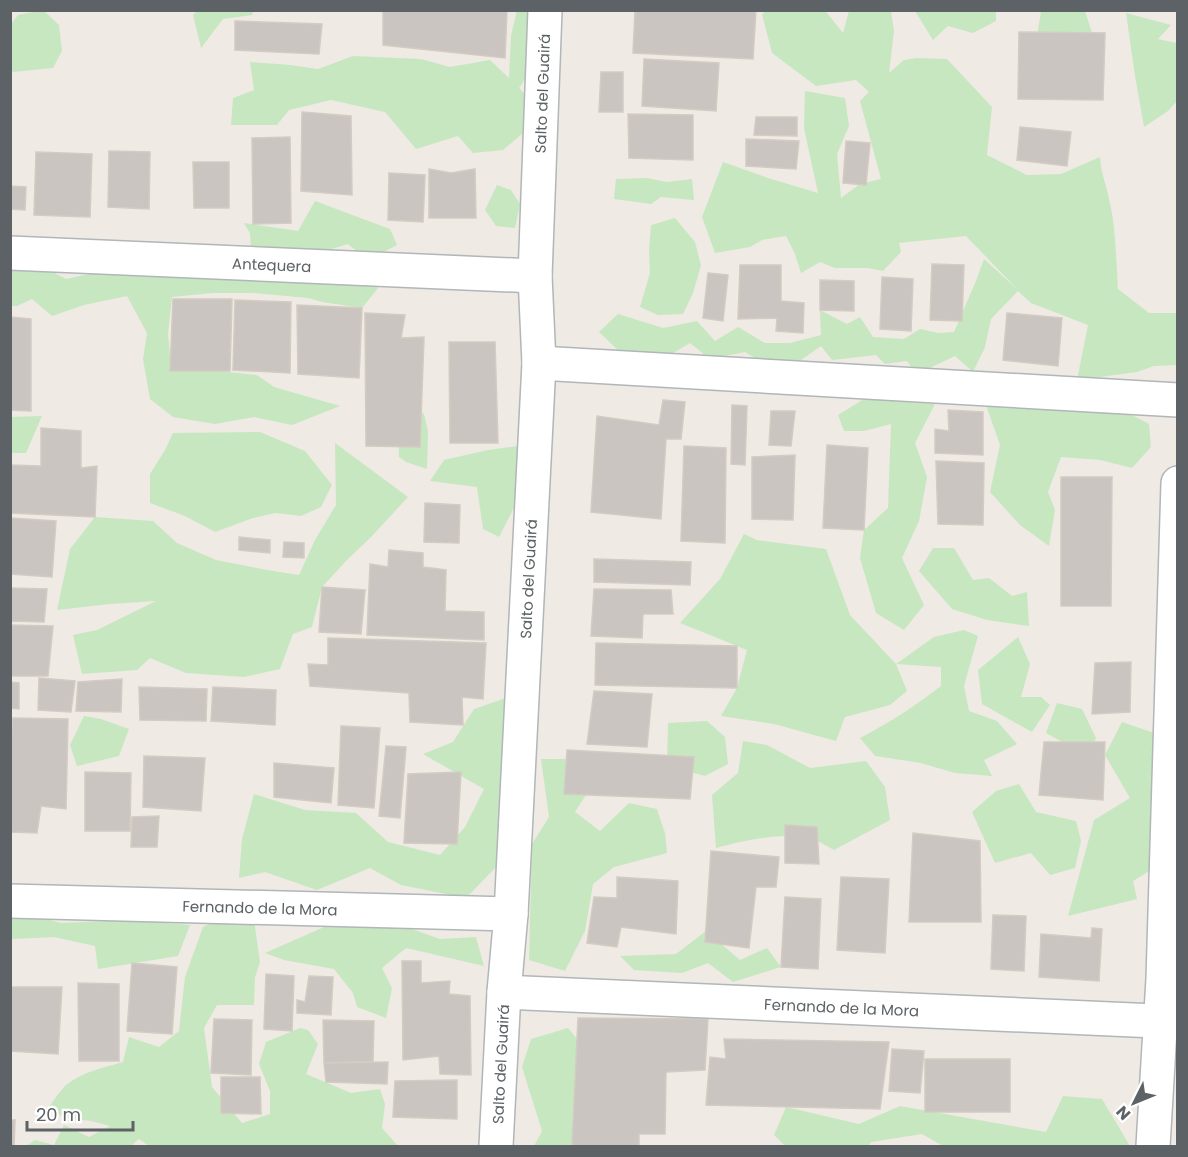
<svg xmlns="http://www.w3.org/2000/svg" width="1188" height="1157" viewBox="0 0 1188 1157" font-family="Poppins,sans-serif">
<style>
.green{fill:#c7e7c0}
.building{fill:#cac5c0;stroke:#d4cbc2;stroke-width:1.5}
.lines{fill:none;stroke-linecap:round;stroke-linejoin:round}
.minor-casing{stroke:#b1b6b9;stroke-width:36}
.minor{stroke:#fff;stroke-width:33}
.labels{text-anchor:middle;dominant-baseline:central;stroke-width:4.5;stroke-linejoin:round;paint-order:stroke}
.street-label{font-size:15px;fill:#5c6265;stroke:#fff}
</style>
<rect width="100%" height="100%" fill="#efeae4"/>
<path class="green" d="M43,10L59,25L62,51L53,68L13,72L11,70V24L18,15Z
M517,10L548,11L561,52L534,65L519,88L547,117L522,134L503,150L473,153L458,136L416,149L385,112L331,100L289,110L277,125H231L233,98L254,90L250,62L290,65L318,69L353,56L421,59L450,67L490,60L509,78L511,36Z
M197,11V10L253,11L252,15L223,19L201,48L193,15Z
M766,11H824L827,13L843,33L849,11H891L894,31L889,73L904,60L916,58L947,59L992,107L987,155L1027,175L1061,174L1100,157C1101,174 1106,183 1109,199C1116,227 1116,260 1118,289L1149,313H1177V365L1154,366L1137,372L1077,380L1088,325L1031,303L1018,291L991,319L985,347L973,372L955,356L917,374L907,361L885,364L876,355L832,360L821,346L794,365L768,366L745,352L710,359L690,343L663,359L620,352L599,332L618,314L663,328L697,321L715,341L738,327L765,343H790L821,335L820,310L847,324L860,317L873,337L904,339L920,329L938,333L954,332L976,281L984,259L1018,290L966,236L899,243L901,252L883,271L868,268H835L820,262L801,273L795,254L786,236L762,240L750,247L715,253L702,217L723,162L768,178L818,193L804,128L805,91L845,98L849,126L837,154L841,198L860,184L881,179L860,101L869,92L856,80L816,86L772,53L762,14Z
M915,11H996V21L973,33L948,26L933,40Z
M1041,11H1085L1092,33L1037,37Z
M1126,13L1171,25L1158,39L1177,43V101L1168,111L1144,127L1135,76Z
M647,178L667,182L692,179L694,200L661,197L651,204L614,199L616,179Z
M497,185L511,190L520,204L515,228L496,226L485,210Z
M315,201L390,229L397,245L368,260L348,244L318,253L251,249L250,233L244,223L298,231Z
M675,218L695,242L701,265L693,293L683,314L658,315L640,307L650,273L649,251L651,225Z
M36,263L66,279L99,272L361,276L378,288L362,308L322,302L308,298L253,293H212L172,297L168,334L171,366L257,375L274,387L340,406L292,425L254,417L215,424L173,417L150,399L143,359L147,333L127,296L84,305L52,316L32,299L17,306H11V265Z
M864,399L935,404L915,443L927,477L919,521L902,558L924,605L904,630L876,613L860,558L864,530L888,508L891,424L864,431H844L838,415Z
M407,400L424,414L428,431L427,469L406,462L399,457L398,420Z
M1111,404L1149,424L1151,447L1132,468L1100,460L1061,457L1048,492L1055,510L1049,546L1020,525L990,492L1000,445L986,405Z
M42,416L26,453H11V417Z
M260,432L305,451L332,485L321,507L301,516L276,513L253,518L215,532L185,516L150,503V474L165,450L173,433Z
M335,443L408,497L371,537L347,560L322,587L312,627L293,634L280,669L244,677L186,673L150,658L137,670L82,674L73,635L97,630L156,601L110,604L57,610L70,549L95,517L153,521L177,543L216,560L267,570L299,575L315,540L336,505Z
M518,446L525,475L522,492L499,537L483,529L477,487L430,481L444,460L488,450Z
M744,534L757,540L826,549L850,615L896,664L934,637L964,630L978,636L964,686L969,711L997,721L1017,744L984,760L992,776L955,773L921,763L875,756L860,738C889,723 915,706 941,686V667L896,664L907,691L890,705L845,717L836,741L774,724L721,716L737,688L747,650L680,623L720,579Z
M933,548H954L973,580L989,578L1012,596L1027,592L1029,626L987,620L952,609L919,571Z
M1018,637L1030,664L1021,697H1041L1050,705L1032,732L982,704L978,670Z
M506,698L500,863L466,898L401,885L370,868L317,890L265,872L239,878L242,839L254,794L305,810L356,813L388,842L440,855L465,827L484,789L423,754L453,742L474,709Z
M1057,703L1082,709L1096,738L1088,756L1046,733Z
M84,716L101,719L129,729L119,756L77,766L70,745Z
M707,721L725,737L728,764L705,776L667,766L668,723Z
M1122,722L1157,734L1152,751L1177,782L1167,860L1133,881L1137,899L1068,916L1094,820L1130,798L1105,755Z
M743,741L767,745L810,768L866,761L885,787L890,820L834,850C828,847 823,843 817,841C789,830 744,840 716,848L712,795L738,773Z
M541,759H582L593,784L575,812L600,831L629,803L657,809L665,833L667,853L614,867L593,884L585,931L565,971L529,960L532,844L549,817Z
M1019,784L1036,812L1076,821L1081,841L1075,868L1050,875L1031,853L995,863L972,812L996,791Z
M11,912H20L61,923L130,920L190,925L178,956L98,969L95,946L54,937L11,939Z
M233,913L254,920L260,962L255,977L254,1005H217L204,1028L212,1087L242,1123L270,1114V1091L259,1064L266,1042L300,1028L308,1030L318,1044L306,1074L351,1093L380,1089L385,1104L382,1128L398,1146H149L139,1139L131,1146H26L35,1140L54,1145L64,1125L89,1137L110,1126L91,1121L66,1118L47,1109C53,1102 59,1092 65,1086C81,1072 103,1068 123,1062L129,1037L159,1047L179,1031L185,977L203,927Z
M331,924L403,926L440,939L476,937L484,966L406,948L382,968L392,988L386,1018L357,1007L353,993L334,969L284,960L265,953Z
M706,931L740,960L767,948L781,967L733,982L708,963L682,973L634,970L620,956L676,954Z
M568,1028L603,1070L573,1124L582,1146H534L542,1131L522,1067L531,1039Z
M1063,1096L1102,1099L1130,1146H943L922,1134L871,1142L869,1146H785L774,1135L786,1107L859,1124L900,1106L1046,1132Z"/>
<path class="building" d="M383,10H507L505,58L383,45Z
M635,10H756L753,59L633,53Z
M235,21L322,24L319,54L235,50Z
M1019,32L1105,33L1103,100L1018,99Z
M644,59L719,63L716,111L642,106Z
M601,72H623V112H599Z
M302,112L351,116L352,195L301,191Z
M628,114L693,115V160L629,158Z
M756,117H797V136L754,135Z
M1020,127L1071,132L1067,166L1017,160Z
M290,137L291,223L253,224L252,138Z
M746,139L799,141L796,169L746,166Z
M846,141L870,143L866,185L843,183Z
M109,151L150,152L149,209L108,207Z
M36,152L92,154L90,217L34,215Z
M193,162H229V208H194Z
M429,169L451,173L475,169L476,218H429Z
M389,173L425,175L423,222L388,220Z
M10,186L26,187L25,210L10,209Z
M932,264L964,265L962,321L930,320Z
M740,265H781V301L804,303L803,333L776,331L777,318L738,319Z
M708,273L728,275L723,321L703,318Z
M882,277L913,279L911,331L880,329Z
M820,280L854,281V311L820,310Z
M173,299H232L230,371H170Z
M235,300L291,302L290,373L233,370Z
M297,305L362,308L359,378L298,374Z
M365,313L405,315L401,338L424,337L420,447L366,446Z
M1007,313L1062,318L1058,366L1003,360Z
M10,317L31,319V411L10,410Z
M449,342H495L498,443H450Z
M663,400L685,402L681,439H666L661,519L591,512L597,416L659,425Z
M732,405L747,406L745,465L731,464Z
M948,410L983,412V455L935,453V429L949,431Z
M771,411H795L791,446L769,445Z
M41,428L81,431V468L97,466L95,517L10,513V465L41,466Z
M827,445L868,448L864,530L823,528Z
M684,446L726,448L725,543L681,541Z
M795,455L793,520L752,519V457Z
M936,461L984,463L983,525L938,524Z
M1061,477H1112L1111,606H1061Z
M425,503L460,505L459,543L424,542Z
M10,518L56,521L52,577L10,574Z
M239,537L270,540V553L239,550Z
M284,542L304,543V558L283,557Z
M389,550L423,553V567L446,570L445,611L484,612V640L367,635L370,564L388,567Z
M594,559L691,562L690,585L594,582Z
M322,587L365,590L361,634L319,632Z
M10,588L47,589L44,622L10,621Z
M594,589L671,590L673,614H643L642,638L591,636Z
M10,625L53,626L48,676H10Z
M328,638L486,643L483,699L462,697L463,725L410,722L409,693L310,686L308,664L328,665Z
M596,643L737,646V688L595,685Z
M1131,662L1130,712L1092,714L1095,663Z
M39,678L75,681L71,712L38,710Z
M122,679L121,712L76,711L78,682Z
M10,682L19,683V709L10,708Z
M139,687L207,689L206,721L140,720Z
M213,687L276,690L275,725L211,721Z
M594,691L652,694L647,747L587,744Z
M13,718L68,719L66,809L41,806L37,833L10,832V747Z
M341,726L380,728L374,808L338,805Z
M1044,742H1105L1103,800L1039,795Z
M386,746L406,747L400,818L379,816Z
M567,750L694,757L690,799L564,794Z
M144,756L205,758L201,811L143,807Z
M274,763L334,768L331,803L274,797Z
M85,772L131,773L130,831H85Z
M461,772L457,844L404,843L408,774Z
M159,816L157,847H131L132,817Z
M785,825L817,827L819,864L785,863Z
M913,833L980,841L981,922H909Z
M711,851L779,857L776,887H756L749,948L705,942Z
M617,877L678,881L676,934L621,927L617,947L587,943L594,897L617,898Z
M841,877L889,879L885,953L837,950Z
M785,897L821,899L818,969L781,967Z
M993,915L1026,916L1024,971L991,969Z
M1092,928L1102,929L1099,981L1039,977L1041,934L1091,938Z
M402,961H421V983L450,981L449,994L470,996L471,1075L440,1074L439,1056L403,1060Z
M132,963L177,967L172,1034L127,1031Z
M266,974L294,976L292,1031L264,1029Z
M309,976L333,977L331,1015L297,1013V1000L305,1002Z
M78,983L119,984V1061H79Z
M10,987H62L58,1054L10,1051Z
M578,1018L708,1019L705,1070L666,1072L665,1134H639V1146H572Z
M214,1019L252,1020L251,1075L211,1073Z
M323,1020L374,1021L373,1061L324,1063Z
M724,1039L889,1042L880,1109L706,1105L710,1057L726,1059Z
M892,1049L924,1051L920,1093L889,1091Z
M925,1059H1010V1112H925Z
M388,1062L387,1084L326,1082L324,1063Z
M221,1077H260L261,1114L221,1113Z
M457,1080V1119L393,1117L395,1081Z
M10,1120H15L14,1146H10Z"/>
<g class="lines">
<g class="minor-casing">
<g id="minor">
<path id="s1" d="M10,253L535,276"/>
<path d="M539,363L1178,400"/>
<path id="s2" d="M10,901L511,914"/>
<path id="s3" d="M504,992L1178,1022"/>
<path id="s4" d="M496,1146L504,992L511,914L539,363L535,276L545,10"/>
<path d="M1153,1146L1163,979L1178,483"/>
</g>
</g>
<use href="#minor" class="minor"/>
</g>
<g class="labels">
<g class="street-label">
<text stroke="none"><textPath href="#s4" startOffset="1054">Salto del Guairá</textPath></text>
<text stroke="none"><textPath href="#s1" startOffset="262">Antequera</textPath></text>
<text stroke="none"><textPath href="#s4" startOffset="568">Salto del Guairá</textPath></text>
<text stroke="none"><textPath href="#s2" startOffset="250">Fernando de la Mora</textPath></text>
<text stroke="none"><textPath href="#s3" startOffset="338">Fernando de la Mora</textPath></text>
<text stroke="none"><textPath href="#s4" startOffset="82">Salto del Guairá</textPath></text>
</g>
</g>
<rect width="1188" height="1157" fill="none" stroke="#5c6265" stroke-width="24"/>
<g transform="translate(1134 1103) rotate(227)" stroke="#ffffff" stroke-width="4.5" paint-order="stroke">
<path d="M0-4.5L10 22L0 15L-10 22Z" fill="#5c6265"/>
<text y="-9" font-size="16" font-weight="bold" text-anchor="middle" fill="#5c6265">N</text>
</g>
<path d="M27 1121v9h106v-9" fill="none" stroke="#5c6265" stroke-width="3"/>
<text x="36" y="1121" font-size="18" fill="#5c6265" stroke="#ffffff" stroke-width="4.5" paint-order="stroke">20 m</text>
</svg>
